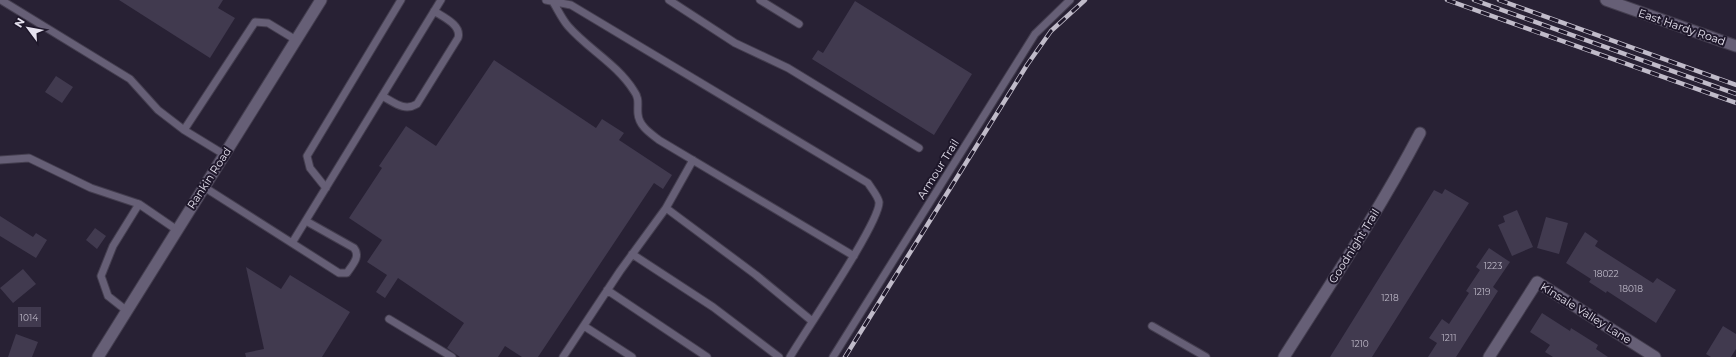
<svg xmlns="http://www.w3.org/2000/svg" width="1736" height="357" viewBox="0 0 1736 357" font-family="Montserrat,sans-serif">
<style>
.building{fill:#413a4f}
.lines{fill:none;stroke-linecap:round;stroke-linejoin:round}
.service-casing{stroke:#443e4f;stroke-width:9}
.minor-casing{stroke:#443e4f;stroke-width:13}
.secondary-casing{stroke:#443e4f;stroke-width:13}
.service{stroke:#665f76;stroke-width:7}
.minor{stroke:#665f76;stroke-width:11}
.secondary{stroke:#665f76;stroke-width:11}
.rail-casing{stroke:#c0bbc9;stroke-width:4.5}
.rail{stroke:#1e172a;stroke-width:3;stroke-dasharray:9;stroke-linecap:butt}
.labels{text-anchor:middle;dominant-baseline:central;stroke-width:4;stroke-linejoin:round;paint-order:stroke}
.number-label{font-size:9px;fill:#bdb8c7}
.street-label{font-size:11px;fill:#e6e2ef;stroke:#1e172a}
</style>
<rect width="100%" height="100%" fill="#282134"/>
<path class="building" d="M119,0H223L218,8L235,18L210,58Z
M855,1L972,74L934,135L812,59L818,50L823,53Z
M494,60L596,128L602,119L624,133L619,140L672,175L663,189L654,183L538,357H522L505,346L498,357H460L447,348L464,323L398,278L385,298L376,292L387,275L367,262L382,240L349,218L382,168L379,166L406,126L436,146Z
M56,76L73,87L62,103L45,92Z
M1445,189L1469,203L1372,357H1330L1434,190L1442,194Z
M1517,210L1533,247L1512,256L1498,225L1505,222L1503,216Z
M0,216L33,237L36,233L47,240L36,258L0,236Z
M1546,217L1568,223L1559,254L1537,248Z
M95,228L106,236L97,249L86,240Z
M1585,232L1598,241L1595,246L1653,283L1657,278L1676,290L1656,323L1607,291L1606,293L1589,282L1591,279L1566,263Z
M1489,248L1510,262L1493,287L1498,291L1456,357H1428L1437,343L1429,338L1442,319L1449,324L1469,293L1466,291L1480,270L1476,267Z
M246,267L281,289L290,275L350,312L322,357H246L245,353L264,349Z
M23,269L36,284L13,303L0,288Z
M18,307H41V327H18Z
M1542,313L1570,331L1571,328L1598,345L1596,349L1608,357H1553L1545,352L1550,345L1530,332Z
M1723,326L1736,334V349L1731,357H1711L1706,354Z
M16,334L38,342L32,357H8Z"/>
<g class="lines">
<g class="service-casing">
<path id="service" d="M1,0L130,79L158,110L184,130L225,155
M546,0L571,5L868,183C871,188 878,196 879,202C881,221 804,333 790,357
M669,0L735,43L788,68L919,148
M760,0L799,24
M553,2C558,10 562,19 568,26C588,49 617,64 634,91C640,99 637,105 638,114C639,126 650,133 659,140L854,256
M382,96C394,102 404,112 417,104L458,38C462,25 443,17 434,11
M184,130L255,22L268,23L296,40
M0,160L29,158L91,188L139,204L177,230
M204,187L339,273H347C352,265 361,257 354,248L306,221
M326,188L310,168L307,156L401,0
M666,208L693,160
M292,243L441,0
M632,254L713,307L779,357
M607,290L707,357
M127,311L108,296L101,276L113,246L139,204
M389,319L452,357
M584,326L632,357
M1152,326L1206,357
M563,357L620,271L666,208L756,275L812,321
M833,357L1035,34L1070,0"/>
</g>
<g class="minor-casing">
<path id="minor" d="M1284,357C1331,283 1379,211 1420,133
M1489,357L1537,282L1655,357"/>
</g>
<g class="secondary-casing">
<path id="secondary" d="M1606,0L1736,46
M98,357L321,0"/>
</g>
<use href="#service" class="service"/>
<use href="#minor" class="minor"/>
<use href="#secondary" class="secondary"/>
<g class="rail-casing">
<path id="rail" d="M1447,0L1736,103
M1474,0L1736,94
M1499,0L1736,85
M845,357L1027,65L1051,31L1085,0"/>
</g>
<use href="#rail" class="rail"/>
</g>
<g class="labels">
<g class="number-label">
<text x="1493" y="265">1223</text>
<text x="1606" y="273">18022</text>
<text x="1631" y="288">18018</text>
<text x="1482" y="291">1219</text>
<text x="1390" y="297">1218</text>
<text x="29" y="317">1014</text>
<text x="1449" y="337">1211</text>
<text x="1360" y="343">1210</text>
</g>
<g class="street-label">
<text transform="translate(1682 27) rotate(19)">East Hardy Road</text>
<text transform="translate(938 169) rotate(-58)">Armour Trail</text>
<text transform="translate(209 178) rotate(-57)">Rankin Road</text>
<text transform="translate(1354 246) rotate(-58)">Goodnight Trail</text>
<text transform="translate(1586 313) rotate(32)">Kinsale Valley Lane</text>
</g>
</g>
<g transform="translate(28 28) rotate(302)" stroke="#1e172a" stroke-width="3" paint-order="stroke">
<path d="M0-3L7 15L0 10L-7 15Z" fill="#e6e2ef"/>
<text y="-6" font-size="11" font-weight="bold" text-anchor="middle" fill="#e6e2ef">N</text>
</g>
</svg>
